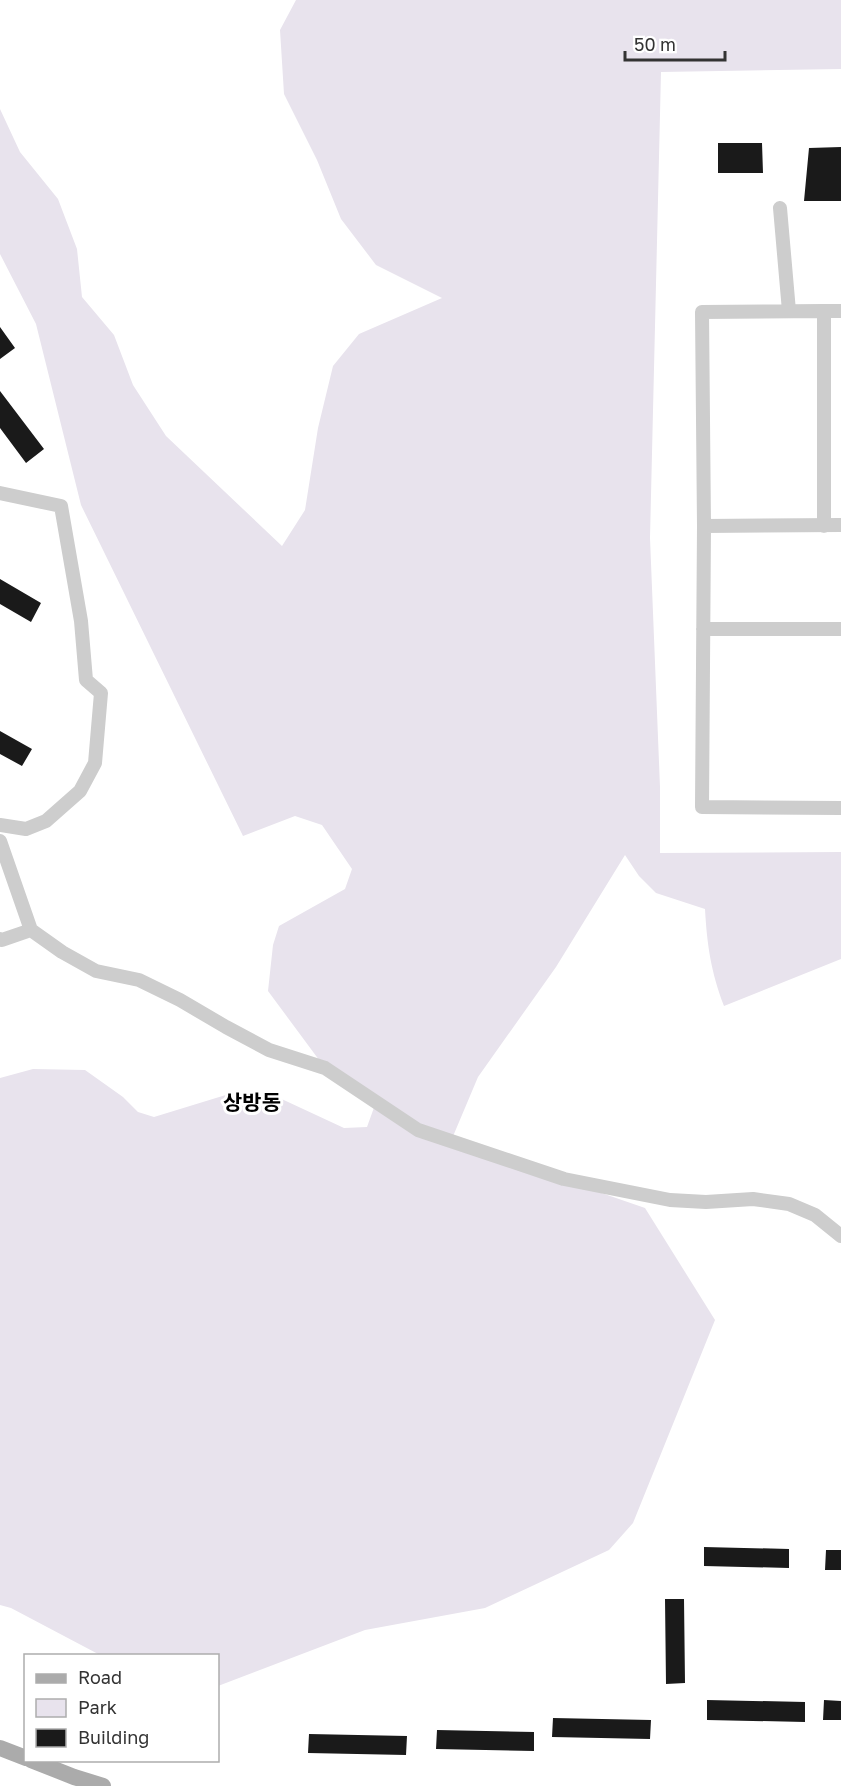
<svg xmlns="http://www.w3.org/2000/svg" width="841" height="1786" viewBox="0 0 841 1786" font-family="'Golos Text','Noto Sans KR',sans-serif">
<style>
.green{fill:#e8e3ed}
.building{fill:#1a1a1a}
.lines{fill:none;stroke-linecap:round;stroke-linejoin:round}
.minor{stroke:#cdcdcd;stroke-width:14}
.major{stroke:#ababab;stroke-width:16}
.labels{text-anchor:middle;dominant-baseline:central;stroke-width:6;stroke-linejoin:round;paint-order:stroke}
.quarter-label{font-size:21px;font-weight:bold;fill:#000;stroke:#fff}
</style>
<rect width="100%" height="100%" fill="#fff"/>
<path class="green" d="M296,0H841V69L661,72L650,538L660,787V853L841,852V959L724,1006C711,972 707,945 705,909L656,893L639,876L625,855L556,967L478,1077L451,1141L645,1208L715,1320L633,1523L609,1550L485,1608L365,1630L218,1686V1656L100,1655L11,1608L0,1605V1078L33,1069L85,1070L123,1097L138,1112L154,1117L229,1094L273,1095L344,1128L367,1127L376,1102L325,1068L268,991L273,945L279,926L345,889L352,869L322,825L295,816L243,836L81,505L36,324L0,254V109L20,152L58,199L77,249L82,297L114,335L133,385L166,436L282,546L305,510L318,428L333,366L359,334L442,298L376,265L341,219L317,160L284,94L280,30Z"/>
<path class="building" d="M718,143H762L763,173H718Z
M841,147V201H804L809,148Z
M0,327L15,348L0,359Z
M0,391L44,449L26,463L0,428Z
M0,579L41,603L31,622L0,604Z
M0,731L32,749L22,766L0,754Z
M704,1547L789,1549V1568L704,1566Z
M826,1550H841V1570H825Z
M665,1599H684L685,1683L666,1684Z
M707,1700L805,1702V1722L707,1720Z
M824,1700L841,1701V1720H823Z
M553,1718L651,1720L650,1739L552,1737Z
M437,1730L534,1732V1751L436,1749Z
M309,1734L407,1736L406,1755L308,1753Z"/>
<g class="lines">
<path class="minor" d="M780,208L789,311
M824,311H841
M0,493L61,506L81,621L86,680L101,693L95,763L80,791L46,821L26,829L0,825
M704,526L702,807L841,808
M824,526V311L702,312L704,526L841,525
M703,629H841
M0,841L31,930L2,940L0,939
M31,930L62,952L96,971L139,980L180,1000L226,1027L269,1050L325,1068L418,1130L564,1179L670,1200L706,1202L753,1199L789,1204L815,1215L841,1236"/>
<path class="major" d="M0,1748L26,1758
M31,1760L74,1777L103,1786"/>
</g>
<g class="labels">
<g class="quarter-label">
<text x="252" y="1102">상방동</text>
</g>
</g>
<rect x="24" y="1654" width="195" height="108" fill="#ffffff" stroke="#adadad" stroke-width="1.5"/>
<rect x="36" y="1674" width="30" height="9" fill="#ababab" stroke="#adadad" stroke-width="1.5"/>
<text x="78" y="1684" font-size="18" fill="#333333">Road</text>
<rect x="36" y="1699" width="30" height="18" fill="#e8e3ed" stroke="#adadad" stroke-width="1.5"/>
<text x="78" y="1714" font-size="18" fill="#333333">Park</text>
<rect x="36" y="1729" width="30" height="18" fill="#1a1a1a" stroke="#adadad" stroke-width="1.5"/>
<text x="78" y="1744" font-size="18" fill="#333333">Building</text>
<path d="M625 51v9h100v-9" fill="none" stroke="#333333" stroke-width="3"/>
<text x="634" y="51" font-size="18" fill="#333333" stroke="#ffffff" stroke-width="4.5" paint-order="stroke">50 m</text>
</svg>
